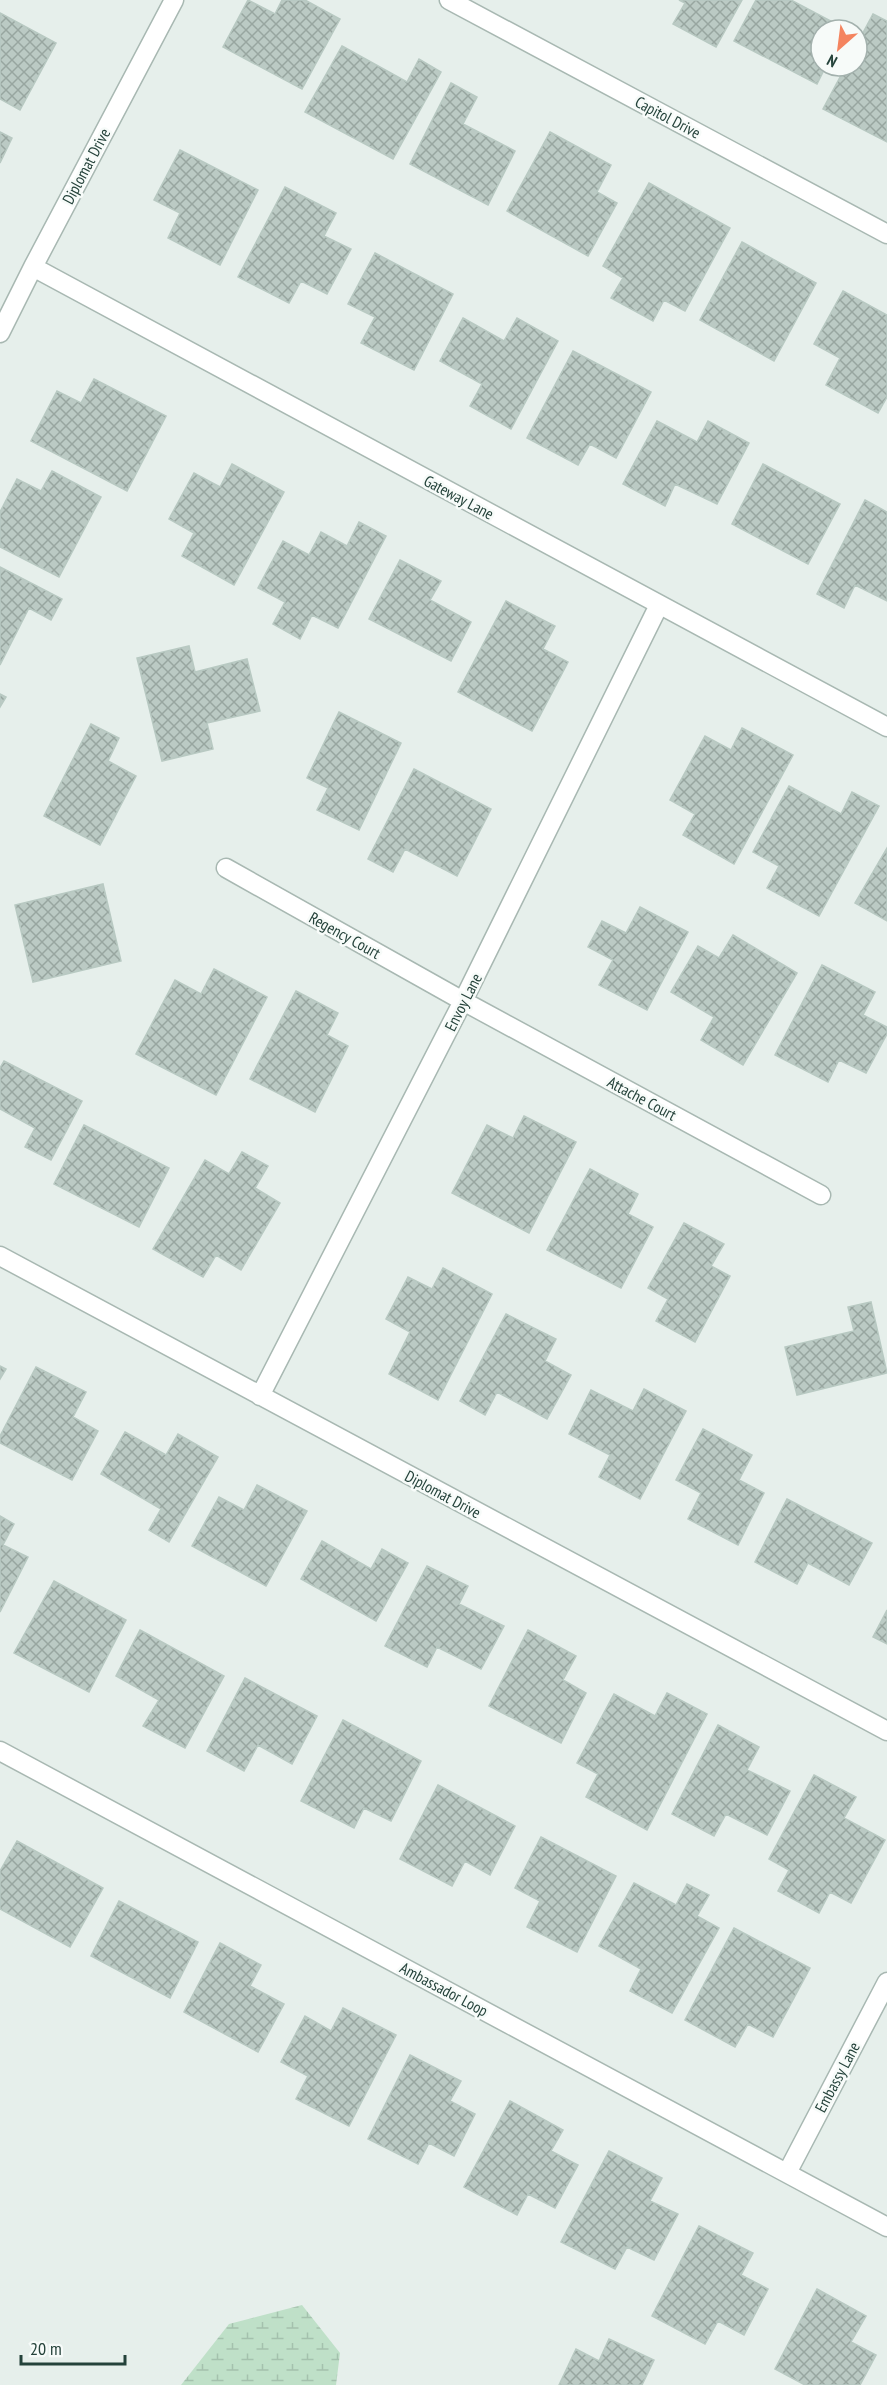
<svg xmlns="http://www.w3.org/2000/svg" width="887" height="2385" viewBox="0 0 887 2385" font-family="'PT Sans Narrow',sans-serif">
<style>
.wetland{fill:url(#wetland-marsh)}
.building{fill:url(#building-cross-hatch);stroke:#b8c9c2;stroke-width:1.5}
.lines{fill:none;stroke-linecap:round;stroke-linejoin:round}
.street-casing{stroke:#a8b8b2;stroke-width:21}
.street{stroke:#fff;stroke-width:18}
.labels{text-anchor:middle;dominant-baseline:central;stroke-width:5;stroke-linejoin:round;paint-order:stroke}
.street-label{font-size:16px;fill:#24423a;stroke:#f7fbf9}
</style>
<defs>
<pattern id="wetland-marsh" width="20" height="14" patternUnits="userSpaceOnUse" patternTransform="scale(1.5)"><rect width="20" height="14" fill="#bfe0c8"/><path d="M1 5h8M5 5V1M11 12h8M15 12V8" fill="none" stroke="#a4c1ad"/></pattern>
<pattern id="building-cross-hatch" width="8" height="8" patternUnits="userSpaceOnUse" patternTransform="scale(1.5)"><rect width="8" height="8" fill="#bbcac4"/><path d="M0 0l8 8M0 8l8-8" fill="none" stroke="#98a6a0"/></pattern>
</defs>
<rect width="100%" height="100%" fill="#e6efeb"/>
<path class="wetland" d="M302,2305L340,2353L336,2385H181L229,2324Z"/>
<path class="building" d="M248,0L275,14L282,0H305L340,19L302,89L223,47Z
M679,0H742L716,47L673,24L685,3Z
M756,0H791L846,29L821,30V66H826L817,84L734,41Z
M0,13L56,43L20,110L0,99Z
M873,14L887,21V142L823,109L846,66H857V44Z
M342,46L407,82L419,59L441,72L393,159L305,112Z
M451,83L477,97L463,124L515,151L488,205L410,164Z
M0,132L12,138L0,163Z
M550,132L611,165L597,192L617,203L588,256L507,211Z
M180,150L258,190L220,265L168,238L180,213L154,200Z
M649,183L730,228L685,311L664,300L653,321L611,298L623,278L603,266Z
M285,187L336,213L324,236L351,249L327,294L301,281L289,303L238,277Z
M742,242L816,283L774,361L700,320Z
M375,253L453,294L414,370L361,343L375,317L348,304Z
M843,291L887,315V397L878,413L826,385L840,358L814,344Z
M463,318L504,341L517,318L558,341L511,429L470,406L482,384L440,361Z
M573,351L651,392L616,458L590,444L578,465L527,438Z
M94,379L166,416L127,491L31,441L57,391L81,403Z
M657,421L697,442L708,421L749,443L717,504L675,484L665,506L623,484Z
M232,464L284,492L234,585L182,556L194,533L169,519L194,473L220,487Z
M763,464L840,504L808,564L732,524Z
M52,471L101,497L59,577L0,547V512L17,479L41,491Z
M865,500L887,512V601L855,585L844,608L817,594Z
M359,522L386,536L338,628L312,615L300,639L273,624L285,602L258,588L283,541L309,555L321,532L347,546Z
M400,560L441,581L430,600L471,622L451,661L369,619Z
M0,567L62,599L51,620L29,608L0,665Z
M506,601L555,626L543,649L568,662L532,731L458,692Z
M189,646L195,672L247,659L260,711L207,723L213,749L162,761L137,658Z
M0,694L6,697L0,707Z
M339,712L401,743L359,830L317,810L328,788L307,778Z
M91,724L119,738L108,761L136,776L100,845L44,816Z
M742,728L793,755L734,864L683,835L695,814L670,800L705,736L731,750Z
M414,769L491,809L457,876L405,849L393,872L368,859Z
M789,786L841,814L852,792L879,806L819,916L767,888L779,866L753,852Z
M887,848V921L855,903Z
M103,884L121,961L33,982L15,905Z
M640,907L688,932L647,1010L599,985L613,960L588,947L602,921L626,933Z
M733,935L797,973L743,1065L701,1040L714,1017L671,992L698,946L719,958Z
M822,965L875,992L863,1015L887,1027V1034L866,1073L839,1060L828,1082L775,1055Z
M214,969L267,997L216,1095L136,1054L175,980L201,994Z
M296,991L338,1013L327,1035L348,1046L315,1112L250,1079Z
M4,1061L82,1101L51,1160L25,1147L35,1128L0,1109V1068Z
M524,1116L576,1142L529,1233L452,1193L487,1125L513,1138Z
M84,1125L169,1168L139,1227L54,1184Z
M242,1152L268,1166L255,1188L280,1203L241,1270L216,1255L203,1277L153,1249L205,1160L229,1174Z
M590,1169L638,1194L628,1214L653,1227L621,1288L547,1250Z
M684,1223L724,1244L711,1266L730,1276L695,1342L656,1321L668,1299L648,1288Z
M443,1268L492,1294L438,1400L389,1374L410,1332L386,1319L408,1277L432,1289Z
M871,1302L887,1373L797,1395L785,1347L854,1331L848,1307Z
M506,1314L556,1339L545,1361L571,1375L547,1419L497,1392L485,1415L460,1401Z
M0,1366L6,1369L0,1379Z
M36,1367L86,1392L73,1417L98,1431L72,1480L0,1443V1436Z
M644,1389L686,1411L640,1499L599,1477L610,1455L569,1434L591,1390L633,1411Z
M703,1429L752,1455L739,1480L764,1493L738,1545L688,1519L701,1493L676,1480Z
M125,1432L166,1455L178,1434L218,1457L169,1542L149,1530L161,1509L101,1474Z
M257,1485L307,1511L266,1586L192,1546L219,1497L244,1510Z
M787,1499L872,1543L849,1585L808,1563L797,1584L755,1562Z
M0,1516L14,1524L3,1545L28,1557L0,1612Z
M322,1541L371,1569L382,1549L408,1563L376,1621L301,1579Z
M427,1566L468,1586L459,1604L504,1626L481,1669L437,1647L427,1667L385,1646Z
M54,1581L126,1620L89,1692L14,1653Z
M887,1610V1644L873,1637Z
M140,1630L224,1676L185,1748L143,1726L159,1700L116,1676Z
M528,1630L576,1656L563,1680L586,1693L561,1743L489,1706Z
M245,1678L317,1716L292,1764L258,1745L244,1771L207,1751Z
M667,1693L707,1714L647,1830L586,1797L598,1774L577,1763L614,1694L655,1716Z
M343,1720L421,1761L391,1821L364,1808L354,1828L301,1801Z
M718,1725L759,1747L747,1770L790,1791L767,1835L726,1814L714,1836L672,1814Z
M814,1775L856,1797L844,1818L885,1840L851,1903L830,1892L819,1913L778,1891L789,1870L769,1859Z
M438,1785L515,1826L490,1875L465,1861L452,1886L400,1859Z
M541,1837L616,1876L577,1952L527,1927L540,1901L515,1888Z
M17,1841L103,1888L70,1947L0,1909V1871Z
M634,1883L676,1905L687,1884L709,1895L697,1916L719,1928L672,2013L630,1991L641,1969L599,1946Z
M119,1901L198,1942L170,1998L91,1956Z
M734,1928L810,1968L773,2037L748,2024L735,2047L685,2020Z
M220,1943L261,1965L250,1986L284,2004L258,2052L184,2012Z
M343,2008L396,2035L349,2126L296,2099L308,2076L281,2062L305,2016L331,2031Z
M410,2055L461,2081L450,2101L475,2114L454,2156L429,2143L418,2164L368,2139Z
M510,2101L563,2130L551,2151L578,2165L555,2208L528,2194L517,2215L464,2187Z
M609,2151L662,2178L650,2201L678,2214L654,2260L627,2247L615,2269L561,2242Z
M699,2226L753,2253L741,2275L768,2289L744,2335L718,2321L705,2344L652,2316Z
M817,2289L866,2316L851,2342L876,2355L860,2385H805L775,2369Z
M609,2339L654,2360L642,2385H559L576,2349L599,2361Z"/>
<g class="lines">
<g class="street-casing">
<path id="street" d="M449,0L887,234
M33,267L887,727
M0,333L33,267L174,0
M226,868L463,1001L821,1195
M0,1256L887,1731
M260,1396L463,1001L659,605
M0,1751L887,2227
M787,2173L887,1982"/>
</g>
<use href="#street" class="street"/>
</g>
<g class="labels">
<g class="street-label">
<text transform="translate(668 117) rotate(28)">Capitol Drive</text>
<text transform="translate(86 166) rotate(-62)">Diplomat Drive</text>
<text transform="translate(459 497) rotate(28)">Gateway Lane</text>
<text transform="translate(345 935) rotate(29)">Regency Court</text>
<text transform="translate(463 1002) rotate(-63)">Envoy Lane</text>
<text transform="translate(642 1098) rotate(28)">Attache Court</text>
<text transform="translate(443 1494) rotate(28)">Diplomat Drive</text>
<text transform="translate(444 1989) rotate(28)">Ambassador Loop</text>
<text transform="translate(837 2077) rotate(-62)">Embassy Lane</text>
</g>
</g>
<g transform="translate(839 48) rotate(208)"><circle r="28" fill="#f7fbf9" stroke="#a3b1ad" stroke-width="1.5"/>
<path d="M0-4.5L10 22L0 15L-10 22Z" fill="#f4845f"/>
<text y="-9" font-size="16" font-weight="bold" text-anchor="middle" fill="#24423a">N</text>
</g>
<path d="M21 2355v9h104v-9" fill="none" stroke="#24423a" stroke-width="3"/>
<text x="30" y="2355" font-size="18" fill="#24423a" stroke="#f7fbf9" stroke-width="4.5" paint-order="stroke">20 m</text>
</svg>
